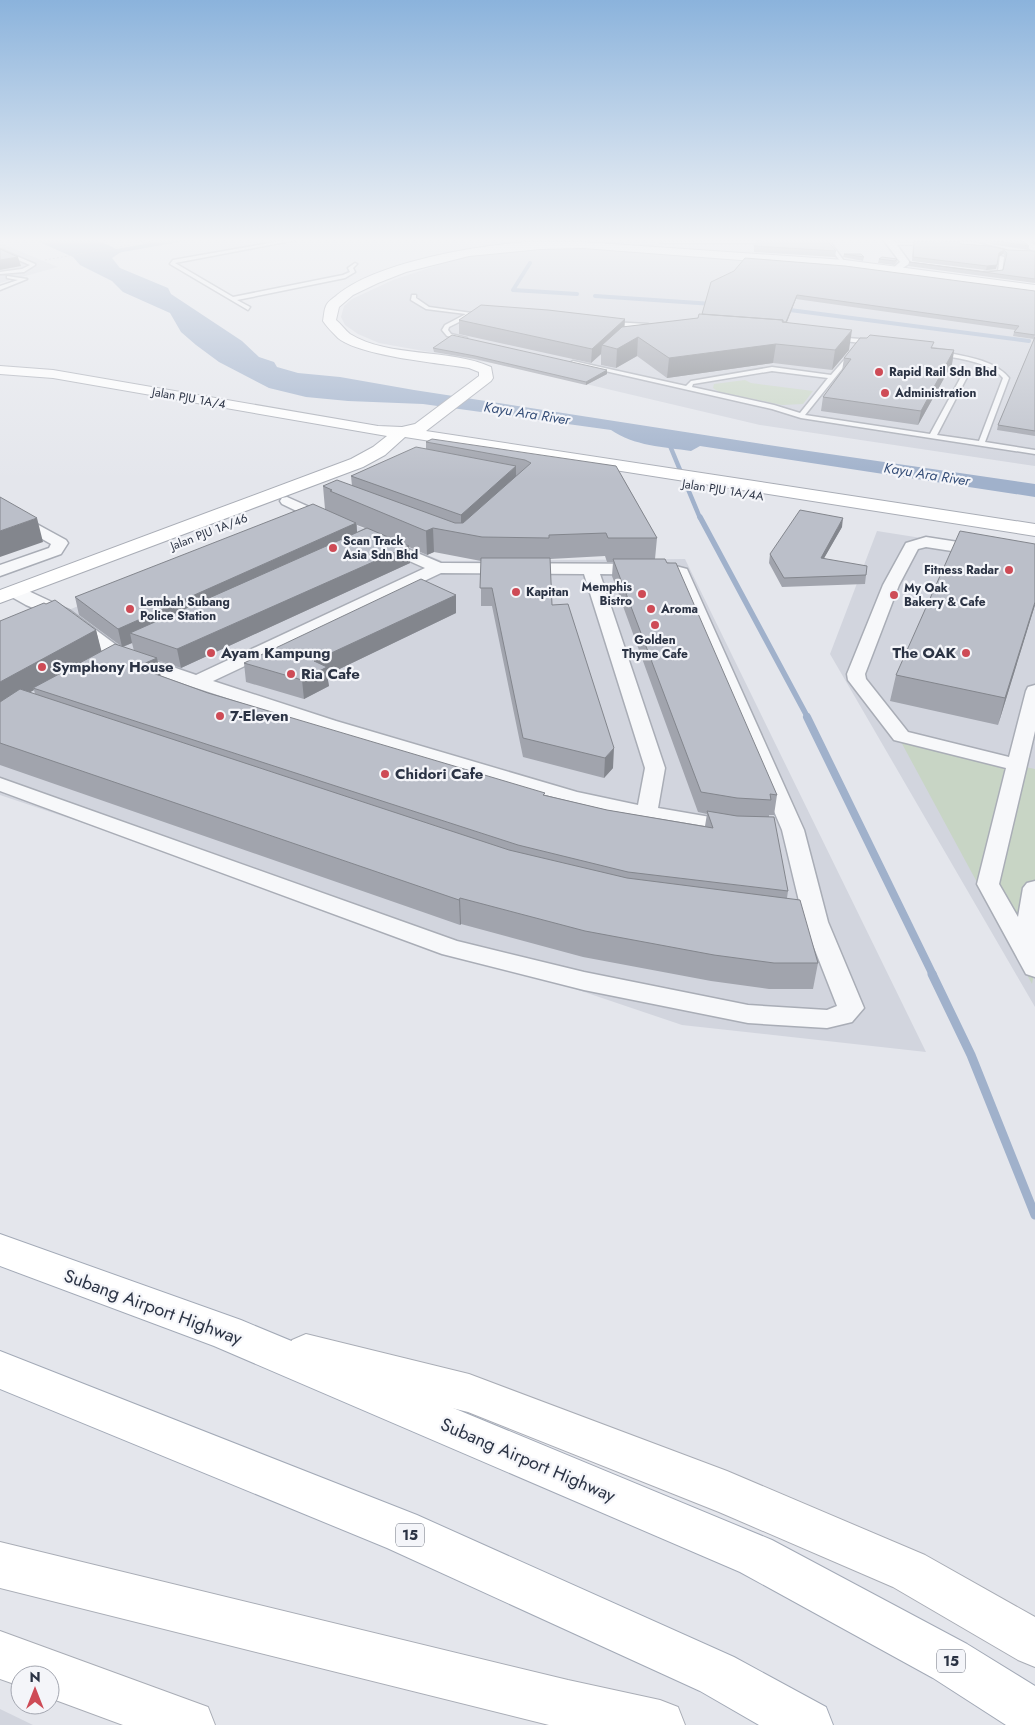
<svg xmlns="http://www.w3.org/2000/svg" width="1035" height="1725" viewBox="0 0 1035 1725" font-family="Jost,sans-serif">
<style>
.built{fill:#d2d5de}
.green{fill:#c8d5c5}
.water{fill:#a0b1cb}
.lines{fill:none;stroke-linecap:round;stroke-linejoin:round}
.stream-far4{stroke:#a0b1cb;stroke-width:4}
.stream-far3{stroke:#a0b1cb;stroke-width:4.5}
.stream-far2{stroke:#a0b1cb;stroke-width:5.5}
.stream-far1{stroke:#a0b1cb;stroke-width:8}
.stream{stroke:#a0b1cb;stroke-width:9}
.lane-casing{stroke:#a9adb6;stroke-width:3}
.street-casing{stroke:#a9adb6;stroke-width:3}
.secondary-casing{stroke:#a9adb6;stroke-width:2}
.primary-casing{stroke:#a3aab7;stroke-width:2}
.path{stroke:#bec1c7;stroke-width:1;stroke-dasharray:2 2;stroke-linecap:butt}
.lane{fill:#f7f8fa;fill-rule:evenodd}
.street{fill:#f7f8fa;fill-rule:evenodd}
.secondary{fill:#fff;fill-rule:evenodd}
.primary{fill:#fff;fill-rule:evenodd}
.wall{fill:#a1a4ad;fill-rule:evenodd}
.shaded-wall{fill:#83868d}
.building{fill:#bbbfc9;stroke:#83868d}
.poi-dot{fill:#ce4b56;stroke:#f4f5f9;stroke-width:2}
.labels{text-anchor:middle;dominant-baseline:central;stroke-width:4.5;stroke-linejoin:round;paint-order:stroke}
.far-poi-label{font-size:12px;font-weight:bold;fill:#2b3344;stroke:#f4f5f9;text-anchor:start}
.far-street-label{font-size:12px;fill:#2b3344;stroke:#f4f5f9}
.far-water-label{font-size:14px;font-style:italic;fill:#354e78;stroke:#f4f5f9}
.shield{fill:#f4f5f9;stroke:#676d7a;stroke-width:1}
.shield-label{font-size:14px;font-weight:bold;fill:#2b3344}
.poi-label{font-size:15px;font-weight:bold;fill:#2b3344;stroke:#f4f5f9;text-anchor:start}
.near-street-label{font-size:18px;fill:#2b3344;stroke:#f4f5f9}
</style>
<rect width="100%" height="100%" fill="#e4e6ec"/>
<path class="built" d="M0,243L58,267L0,283Z
M553,247L611,249L736,258L1035,293V466L760,425L518,368L379,343L358,334L345,325L341,317L344,306L352,299L393,280L465,256Z
M316,509L442,561L685,559L926,1052L682,1025L0,795V638Z
M877,531L1035,556V1007L830,654Z
M0,1709L33,1725H0Z"/>
<path class="green" d="M745,380L751,383L813,391L803,404L782,405L719,392L713,388L714,384Z
M900,740L1035,769V968L1032,984Z"/>
<path class="water" d="M30,238C61,238 94,233 121,252L112,258L120,268L168,288L171,294L242,341L259,357L274,362L277,367L298,373L340,377L414,390L795,449L1035,484V497L700,446L691,451C664,447 634,446 611,430L423,404L348,401L306,397L269,388L219,362L196,345L181,332L170,313L123,292L112,281L80,265L73,257Z"/>
<g class="lines">
<path class="stream-far4" d="M111,252L190,238
M530,263L513,290L577,294
M595,296L713,304
M782,309L1029,341"/>
<path class="stream-far3" d="M668,441L700,518"/>
<path class="stream-far2" d="M700,517L808,718"/>
<path class="stream-far1" d="M807,717L933,975"/>
<path class="stream" d="M932,974L971,1055L1035,1215"/>
<g class="lane-casing">
<path id="lane" d="M151,238H159L144,242L142,241Z
M298,238L296,240L175,263L233,297L343,275L350,272L348,268L355,263L357,264L353,268L355,272L345,278L237,300L250,307L248,310L170,264L173,260Z
M823,238H827L847,265H843Z
M771,241L773,243H661L663,242Z
M945,242H973L1005,250L1003,251L973,244H943Z
M891,243H929L931,244L889,245Z
M0,249L35,264V265L24,272L0,274V272L22,269L30,265L0,252Z
M1000,256L1004,257L1002,273L984,274V272L998,271Z
M7,276L27,279L0,290V286L18,280L7,278Z
M412,295H416V298L429,307L486,315L483,317L473,315L449,327L448,330L451,334L467,338V340L447,336L442,330L445,325L466,314L426,309L411,300Z
M611,322L648,324L651,326L648,328L609,325Z
M836,337L872,340L875,342L872,344L834,340Z
M852,351L855,353L854,354L805,415L930,434L961,377L964,375L967,377L937,435L979,441L1003,378C989,361 957,359 937,354L936,353L939,351C962,356 994,359 1009,378L985,442L1035,450V454L801,418L772,409L570,363L573,361L686,386L691,381L772,367L831,375ZM772,371L828,378L800,413L774,405L692,387L693,384Z"/>
</g>
<g class="street-casing">
<path id="street" d="M882,238H892L910,263L897,272L892,269L900,262Z
M1016,238H1027L1035,245V253Z
M287,497L334,518L337,521L334,524H324L282,504L280,501L282,498Z
M0,504L66,540L68,543L61,554L0,576V565L49,548L51,544L0,515Z
M926,537L1035,554V564L926,547L918,549L899,585L865,674L866,679L908,732L1009,757L1026,691L1028,687L1035,685V731L999,884L1018,917L1023,888L1027,883L1035,881V977L1026,974L977,884L1006,768L894,740L848,680L847,674L883,585L906,543Z
M382,538L441,563L668,564L687,569L804,830L828,922L864,1008L852,1022L827,1028L748,1023L584,990L442,954L0,791V778L457,941L584,972L748,1005L827,1010L837,1006L804,922L782,830L674,575L600,574L665,768L658,808L745,823L748,828L745,833L737,835L647,819L566,801L322,729L190,686L111,658L57,618L26,605L10,596L8,592L10,588H22L69,610L123,650L196,675L425,568L376,546L374,543L376,540ZM441,573L584,574L645,768L638,805L577,792L336,721L213,681Z"/>
</g>
<g class="secondary-casing">
<path id="secondary" d="M526,242H583L845,260L1035,285V293L845,268L583,248L540,249L469,256L406,272L378,283L353,295L339,307L336,320C341,324 345,330 350,334C388,358 449,348 491,367L493,378L491,381L426,431L1035,524V536L405,437L385,455L363,467L0,603V590L351,459L373,447L387,436L53,378L0,374V366L53,370L378,426L402,427L415,424L479,376V372L469,368C439,363 360,356 338,338C333,333 327,327 323,321C324,316 324,310 326,306C328,301 334,298 337,295C377,262 475,246 526,242Z
M306,1334L469,1374L727,1471L925,1555L1035,1617V1667L1018,1660L893,1587L719,1512L468,1412L306,1372L292,1366L286,1353L292,1340Z
M0,1542L568,1680L660,1700L678,1707L685,1725H549L0,1588Z
M0,1631L208,1707L215,1725H123L50,1698V1675H20V1686L0,1679Z"/>
</g>
<g class="primary-casing">
<path id="primary" d="M0,1234L241,1320L772,1540L967,1644L1035,1686V1725H1006L933,1678L740,1572L214,1346L0,1266Z
M0,1351L417,1515L734,1657L826,1707L833,1725H759L700,1691L387,1548L0,1389Z"/>
</g>
<path class="path" d="M45,260L130,245"/>
<use href="#lane" class="lane"/>
<use href="#street" class="street"/>
<use href="#secondary" class="secondary"/>
<use href="#primary" class="primary"/>
</g>
<path class="wall" d="M600,238H633V240H600Z
M764,238H817L836,251L835,257L754,252V246Z
M914,238H953V241L914,242Z
M990,238H1019L1029,246L1028,250L990,244Z
M1029,238H1035V243Z
M961,244L1008,250L1035,251V283L908,266L909,262L987,272L1003,270L1006,257L1003,254L998,257L996,269L986,270L912,261L913,246Z
M844,254L864,257L863,261L843,257Z
M879,259H897V262L894,265L878,263Z
M711,282L1035,291V436L997,430L998,425L1034,339L1013,336L1014,332L1015,330L796,299L787,322L849,350L832,370L773,363L667,378L637,356L616,368L601,365V354L591,363L459,334V320L625,319L624,327L698,318L702,314Z
M867,338L954,350L952,364L918,425L821,411L823,397L842,371L844,358Z
M433,348L607,374L586,385L475,359L434,352Z
M426,442L616,466L657,538L655,559L777,795L774,815H769V817L788,891L787,898L818,963L813,989H769L711,981L583,957L461,924L460,925L0,765V621L96,630L101,652L121,646L79,615L75,597L325,509L323,486H352L351,476L426,449ZM357,525L365,528L357,532ZM409,547L427,555L434,552L481,561V606H492L523,757L604,778L613,768L552,605L550,559L605,556L607,562H613L612,576L698,812L707,814L705,826L607,810L545,795L208,693L160,676L157,660L181,668L410,563ZM132,643L134,651L123,647ZM34,690L35,694L30,692Z
M842,527L824,558L866,575L865,584L782,587L769,563L770,554Z
M456,595V613L327,675L329,686L304,699L246,682L244,663Z
M1035,605L998,725L890,701L896,675Z"/>
<path class="shaded-wall" d="M1004,250L1003,254L998,257L999,253Z
M18,257L21,266L0,270V260Z
M997,265L996,269L986,270L987,266Z
M797,295L796,299L783,332L784,327Z
M625,319L624,333L602,345L601,354L591,363L592,349Z
M852,330L849,350L832,370L835,350Z
M638,337L637,356L616,368L617,349Z
M776,344L773,363L667,378L669,358Z
M954,350L952,364L918,425L921,411Z
M607,370V374L586,385V382Z
M516,466V488L461,533V515Z
M37,518L43,542L0,557V531Z
M843,518L842,527L819,567L821,558Z
M356,523L358,540L130,633L132,643L122,647L118,629Z
M433,528L434,552L427,555L426,531Z
M409,546L410,563L181,668L177,649Z
M456,595V613L327,675L329,686L304,699L302,680L314,661Z
M1035,602V605L998,725L1005,698Z
M96,630L102,653L33,688L34,690L0,709V682Z
M157,658L161,677L136,667Z
M614,748L613,768L604,778L605,758Z
M460,898L461,924L460,925L459,900Z"/>
<path class="building" d="M991,238H1019L1029,246L991,240Z
M760,239H826L836,251L754,246Z
M914,242H959L961,244L989,246L1008,250L1035,251V279L909,262L987,272L1003,270L1007,253L1004,250L999,253L997,265L987,266L913,257Z
M0,249L18,257L0,260Z
M844,254H861L864,257Z
M882,257L897,259L895,261L879,259Z
M745,258L845,266L1035,291V335L1014,332L1019,326L797,295L786,322H783V320L702,314L711,282L734,271Z
M481,305L548,310L625,319L592,349L459,320Z
M699,314L783,320L782,322L852,330L835,350L776,344L669,358L638,337L617,349L602,345L622,327L698,318Z
M452,335L607,370L586,382L475,356L433,348Z
M870,335L934,342L931,348L954,350L921,411L823,397L851,359L844,358L860,338H867Z
M1035,337V431L998,425Z
M432,439L616,466L657,538H608L606,533L549,535V538L482,537L433,528L426,531L330,491L332,490L323,486L337,480L455,523H463L531,463L525,460L426,442Z
M416,447L516,466L461,515L351,476Z
M0,497L37,518L0,531Z
M313,504L356,523L118,629L75,597Z
M800,510L843,518L821,558L867,566L866,575L784,578L770,554Z
M367,528L409,546L177,649L130,633Z
M960,531L1035,544V602L1005,698L896,675Z
M481,558H550L552,605L568,604L614,748L605,758L523,738L492,588H480Z
M613,559H665L667,563H676L777,795L770,794L771,800L737,798L701,792Z
M421,579L456,595L314,661L327,667L302,680L244,663Z
M55,600L96,630L0,682V621L44,603L46,604Z
M115,644L157,658L136,667L208,693L545,793L543,795L607,810L713,828L707,811L737,816L774,817L788,891L628,872L518,845L33,688Z
M20,689L509,850L627,878L800,900L818,963H774L714,955L585,931L460,898L459,900L0,743V702Z"/>
<linearGradient id="sky" x2="0" y2="1"><stop stop-color="#8bb3dc"/><stop offset="0.5" stop-color="#f3f4f6"/><stop offset="1" stop-color="#f3f4f6" stop-opacity="0"/></linearGradient>
<rect width="1035" height="480" fill="url(#sky)"/>
<g class="poi-dot">
<circle cx="879" cy="372" r="5"/>
<circle cx="885" cy="393" r="5"/>
<circle cx="333" cy="548" r="5"/>
<circle cx="1009" cy="570" r="5"/>
<circle cx="516" cy="592" r="5"/>
<circle cx="642" cy="594" r="5"/>
<circle cx="894" cy="595" r="5"/>
<circle cx="130" cy="609" r="5"/>
<circle cx="651" cy="609" r="5"/>
<circle cx="655" cy="625" r="5"/>
<circle cx="211" cy="653" r="5"/>
<circle cx="966" cy="653" r="5"/>
<circle cx="42" cy="667" r="5"/>
<circle cx="291" cy="674" r="5"/>
<circle cx="220" cy="716" r="5"/>
<circle cx="385" cy="774" r="5"/>
</g>
<g class="labels">
<g class="far-poi-label">
<text x="889" y="372">Rapid Rail Sdn Bhd</text>
<text x="895" y="393">Administration</text>
<text x="343" y="541">Scan Track<tspan x="343" dy="14">Asia Sdn Bhd</tspan></text>
<text x="999" y="570" text-anchor="end">Fitness Radar</text>
<text x="632" y="587" text-anchor="end">Memphis<tspan x="632" dy="14">Bistro</tspan></text>
<text x="904" y="588">My Oak<tspan x="904" dy="14">Bakery &amp; Cafe</tspan></text>
<text x="526" y="592">Kapitan</text>
<text x="140" y="602">Lembah Subang<tspan x="140" dy="14">Police Station</tspan></text>
<text x="661" y="609">Aroma</text>
<text x="655" y="640" text-anchor="middle">Golden<tspan x="655" dy="14">Thyme Cafe</tspan></text>
</g>
<g class="far-street-label">
<text transform="translate(189 398) rotate(10)">Jalan PJU 1A/4</text>
<text transform="translate(723 490) rotate(9)">Jalan PJU 1A/4A</text>
<text transform="translate(209 532) rotate(-21)">Jalan PJU 1A/46</text>
</g>
<g class="far-water-label">
<text transform="translate(527 413) rotate(9)">Kayu Ara River</text>
<text transform="translate(927 474) rotate(9)">Kayu Ara River</text>
</g>
<g class="shield">
<rect x="396" y="1523.5" width="28" height="23" rx="4"/>
<rect x="937" y="1649.5" width="28" height="23" rx="4"/>
</g>
<g class="shield-label">
<text x="410" y="1535">15</text>
<text x="951" y="1661">15</text>
</g>
<g class="poi-label">
<text x="221" y="653">Ayam Kampung</text>
<text x="956" y="653" text-anchor="end">The OAK</text>
<text x="52" y="667">Symphony House</text>
<text x="301" y="674">Ria Cafe</text>
<text x="230" y="716">7-Eleven</text>
<text x="395" y="774">Chidori Cafe</text>
</g>
<g class="near-street-label">
<text transform="translate(153 1307) rotate(20)">Subang Airport Highway</text>
<text transform="translate(528 1460) rotate(23)">Subang Airport Highway</text>
</g>
</g>
<g transform="translate(35 1690)"><circle r="24" fill="#f4f5f9" stroke="#a4a7b1"/>
<path d="M0-4L9 19L0 12L-9 19Z" fill="#ce4b56"/>
<text y="-8" font-size="14" font-weight="bold" text-anchor="middle" fill="#2b3344">N</text>
</g>
</svg>
